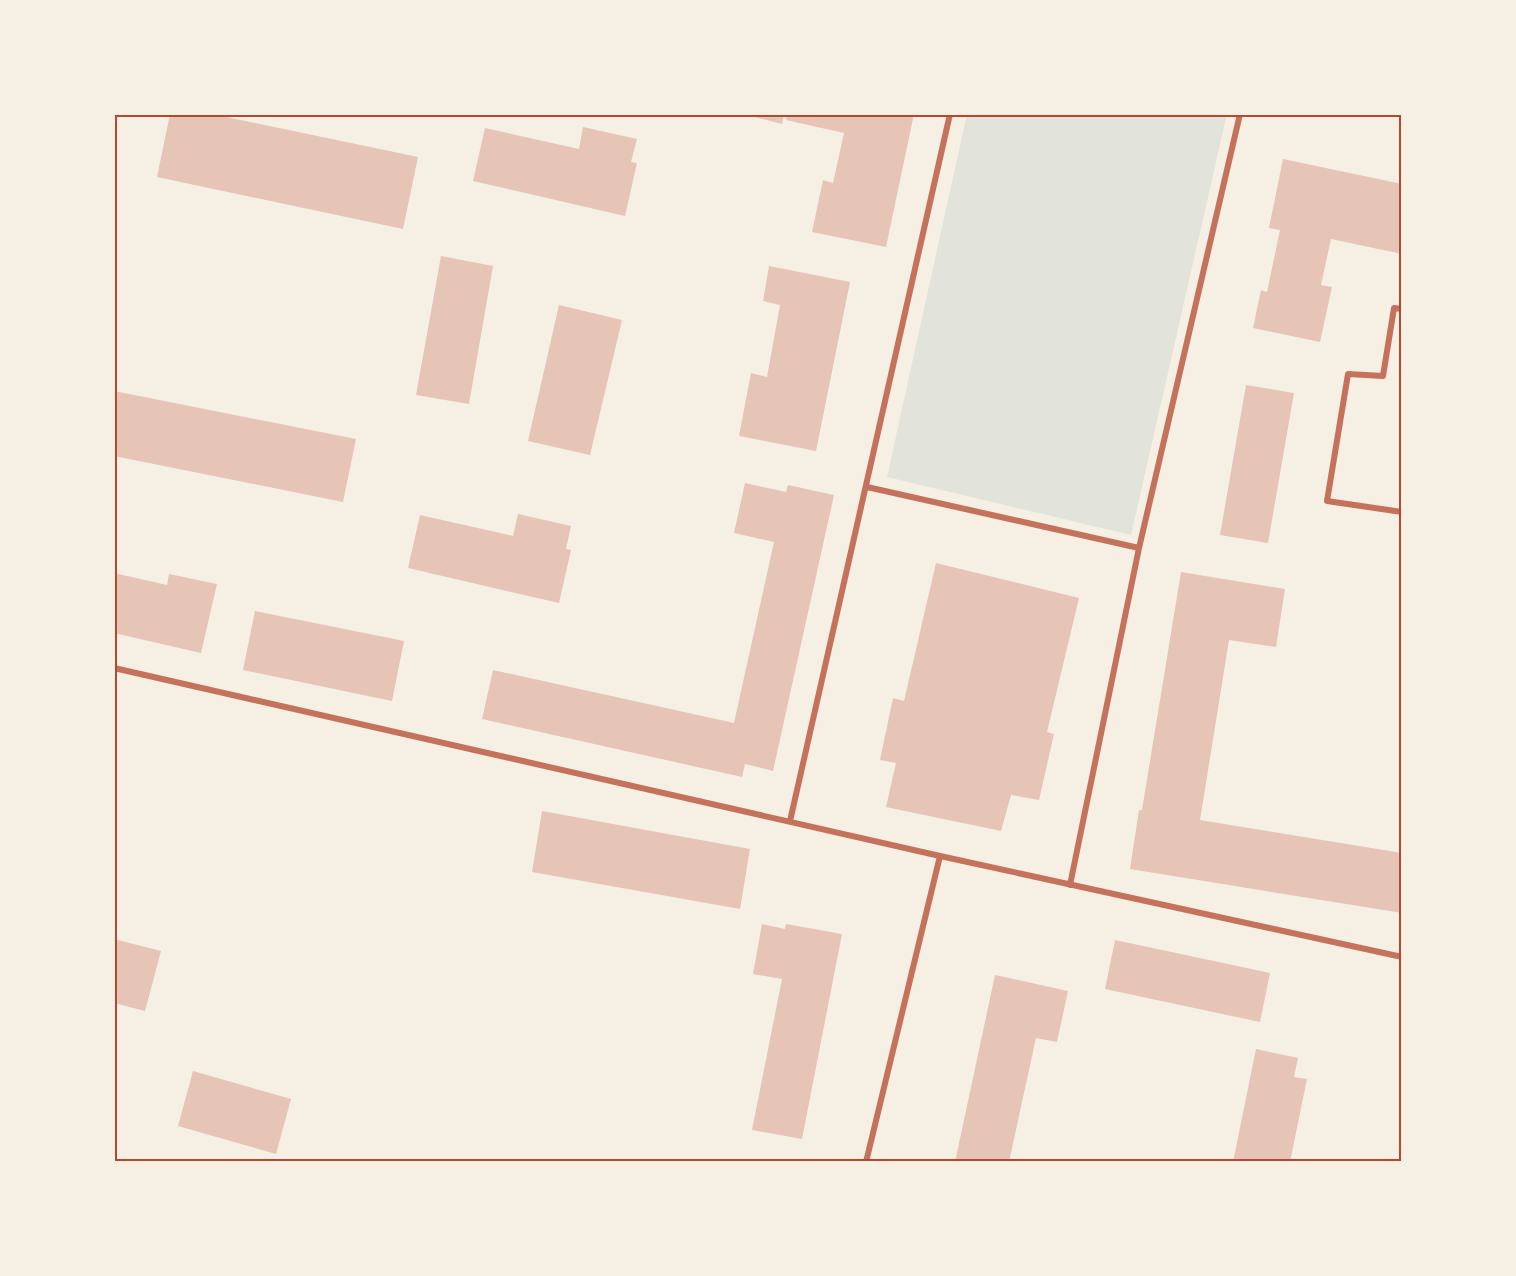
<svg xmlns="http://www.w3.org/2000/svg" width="1516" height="1276" viewBox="0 0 1516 1276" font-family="Inter,sans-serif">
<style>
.green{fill:#e2e4dc}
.building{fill:#e6c5b7}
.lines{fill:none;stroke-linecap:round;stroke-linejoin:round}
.minor{stroke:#c5725c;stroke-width:6}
.neatline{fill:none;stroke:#b5482f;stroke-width:2}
</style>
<rect width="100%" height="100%" fill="#f6efe4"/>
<path class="green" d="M967,114H1227L1131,535L887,477Z"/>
<path class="building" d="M170,114H212L418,157L403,229L157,177Z
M743,114H784L782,124Z
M787,114H914L886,247L812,232L823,180L833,183L844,133L786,120Z
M583,127L637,139L631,162L637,163L625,216L473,181L485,128L579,149Z
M1283,159L1402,184V254L1331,239L1321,285L1332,287L1320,342L1253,328L1261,290L1267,292L1280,230L1269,228Z
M441,256L493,266L469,404L416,395Z
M769,266L850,282L816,451L739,436L751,373L767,377L780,305L763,301Z
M559,305L622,320L590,455L528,441Z
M1246,385L1294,393L1268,543L1220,535Z
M114,391L356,439L343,502L114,456Z
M745,483L786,492L788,485L834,495L773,771L745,764L742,777L482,719L493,670L734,723L774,542L734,533Z
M518,514L571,526L566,549L571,550L559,603L408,568L420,515L513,536Z
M936,563L1079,598L1047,732L1054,734L1039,800L1011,795L1001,831L886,807L896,763L880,760L893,698L904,701Z
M1181,572L1285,589L1276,647L1229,640L1200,820L1402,853V913L1130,869L1139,810H1142Z
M114,573L167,585L169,574L217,584L201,653L114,633Z
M255,611L404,641L392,701L243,670Z
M542,811L750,849L740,909L532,872Z
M762,924L785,929L786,924L842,934L802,1139L752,1130L782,979L753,974Z
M114,939L161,951L145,1011L114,1003Z
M1115,940L1270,973L1260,1022L1105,989Z
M995,975L1068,991L1057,1042L1036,1038L1009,1162H955Z
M1256,1049L1298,1058L1294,1077L1307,1079L1290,1162H1233Z
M193,1071L291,1099L276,1154L178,1126Z"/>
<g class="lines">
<path class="minor" d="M1402,309L1394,308L1383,376L1348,374L1327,501L1402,512
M867,487L1139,548
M114,668L940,856L1402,957
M790,821L950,114
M1070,885L1139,548L1240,114
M866,1162L940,856"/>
</g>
<rect width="1516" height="1276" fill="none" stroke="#f6efe4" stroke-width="231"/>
<rect x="116" y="116" width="1284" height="1044" class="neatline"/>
</svg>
